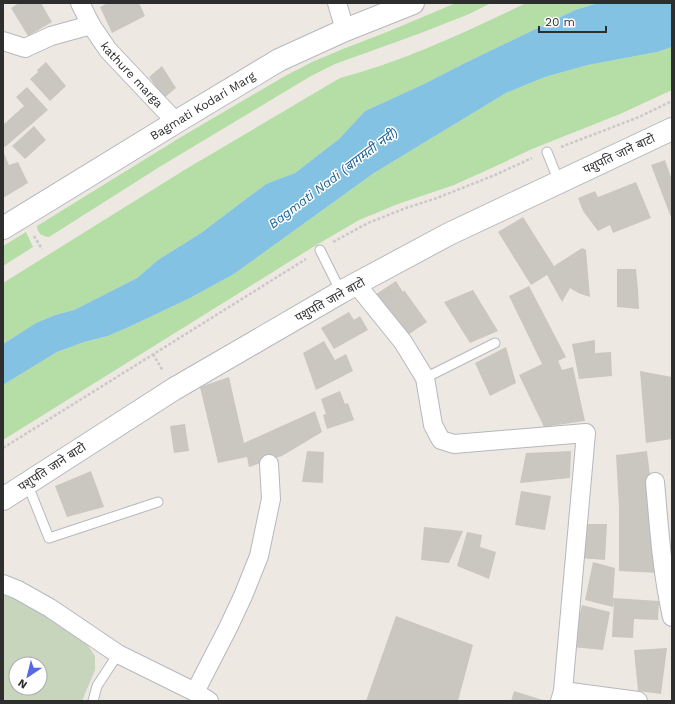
<svg xmlns="http://www.w3.org/2000/svg" width="675" height="704" viewBox="0 0 675 704" font-family="'Work Sans','Noto Sans Devanagari',sans-serif">
<style>
.green{fill:#b5dda6}
.cemetery{fill:#c6d5bc;fill-rule:evenodd}
.water{fill:#83c2e2}
.building{fill:#cac7c0}
.lines{fill:none;stroke-linecap:round;stroke-linejoin:round}
.service-casing{stroke:#b6b7c0;stroke-width:11}
.minor-casing{stroke:#b6b7c0;stroke-width:20}
.secondary-casing{stroke:#b6b7c0;stroke-width:24}
.path{stroke:#c9c9c9;stroke-width:2.5;stroke-dasharray:3 2;stroke-linecap:butt}
.service{stroke:#fff;stroke-width:9}
.minor{stroke:#fff;stroke-width:18}
.secondary{stroke:#fff;stroke-width:22}
.labels{text-anchor:middle;dominant-baseline:central;stroke-width:3;stroke-linejoin:round;paint-order:stroke}
.street-label{font-size:12px;fill:#2e2e2e;stroke:#fff}
.water-label{font-size:13px;font-style:italic;fill:#1e6292;stroke:#fff}
</style>
<rect width="100%" height="100%" fill="#ede9e2"/>
<path class="green" d="M456,3H491L469,14L421,33L335,64L311,76L161,166L49,237C43,237 37,233 37,226L181,137L285,76L312,62L343,49L387,32Z
M526,3H598L575,10L467,62L424,84L365,111L339,139L295,173L266,184L201,233L158,260L137,278L74,310L55,315L36,323L3,344V283L186,169L340,78C404,61 466,32 526,3Z
M672,47V90L620,114L532,149L494,167L454,185L398,204L359,220L313,247L3,440V385L57,352L84,342L108,336L129,327L190,298L234,274L374,173L506,93L545,77L588,65L657,52Z
M26,232L33,247L3,266V246Z"/>
<path class="cemetery" d="M3,590L30,606L84,640L95,656V670L82,701H3ZM16,664H40V688H16Z"/>
<path class="water" d="M598,3H672V47L657,52L588,65L545,77L506,93L374,173L234,274L190,298L129,327L108,336L84,342L57,352L3,385V344L36,323L55,315L74,310L137,278L158,260L201,233L266,184L295,173L339,139L365,111L424,84L467,62L575,10Z"/>
<path class="building" d="M19,3H41L52,22L28,36L11,8Z
M108,3H139L145,16L112,33L100,7Z
M46,62L66,86L50,101L30,79L38,72L37,70Z
M162,66L176,88L164,98L149,77Z
M27,87L48,110L5,147L3,145V123L4,124L24,106L16,97Z
M34,126L46,140L25,159L12,146Z
M3,151L9,165L18,162L28,183L3,198Z
M665,160L672,180V220L651,165Z
M636,182L651,218L613,233L610,225L598,231L583,211L578,198L595,191L598,197Z
M523,217L554,266L582,248L586,250L590,297L578,293L570,288L562,302L547,275L531,285L498,232Z
M617,269H636L638,289L639,309L617,307Z
M396,281L403,292L404,290L427,322L405,337L370,298Z
M529,286L566,357L558,361L562,370L573,367L585,421L544,427L519,375L542,364L509,296Z
M473,290L498,331L470,343L444,302Z
M349,312L354,320L360,316L368,330L334,349L321,328Z
M595,340V353L611,352L612,376L579,379L572,344Z
M324,341L335,360L346,354L353,371L316,390L303,353Z
M506,347L516,383L490,396L475,363Z
M640,371L672,377V439L646,443Z
M229,377L244,443L315,411L322,432L282,456L249,467L247,457L218,463L200,387Z
M340,391L345,404L348,403L354,420L327,429L323,415L326,414L321,399Z
M185,424L189,451L174,453L170,426Z
M307,451L324,452L323,483L302,482Z
M571,451L570,478L520,483L526,453Z
M647,451L654,509L659,573L619,571V508L616,455Z
M91,471L104,507L67,517L55,486Z
M521,491L551,496L545,530L515,525Z
M586,524H607L605,560L579,558Z
M424,527L463,531L449,563L421,560Z
M467,532L482,535L480,547L496,552L489,579L457,566Z
M593,562L615,568L613,598L659,601L658,620L634,619L633,638L612,637L614,600L613,607L585,600Z
M582,605L610,612L603,650L572,647Z
M396,616L473,645L458,701H366Z
M667,648L661,694L638,691L634,650Z
M514,691L546,701H511Z"/>
<g class="lines">
<g class="service-casing">
<path id="service" d="M547,152L559,182
M320,250L341,292
M425,378L495,343
M27,483L49,538L158,502
M93,701L97,686L118,654"/>
</g>
<g class="minor-casing">
<g id="minor">
<path id="s1" d="M80,3L91,25L108,50L176,122"/>
<path d="M337,3L345,30"/>
<path d="M3,41L25,48L51,36L91,25"/>
<path d="M357,285L403,342L425,378L433,425L441,440L454,444L586,433L563,691L560,701"/>
<path d="M655,482C659,527 662,573 672,617"/>
<path d="M3,584L18,590L50,608L118,654L195,692L209,701"/>
<path d="M563,691L638,701"/>
<path d="M195,692L228,628L243,596L259,556L271,499L269,464"/>
</g>
</g>
<g class="secondary-casing">
<g id="secondary">
<path id="s2" d="M3,228L176,122L279,60L345,30L413,3"/>
<path d="M3,499L174,389L341,292L449,234L672,129"/>
</g>
</g>
<path class="path" d="M561,147L639,117L672,101
M34,236L42,249
M333,242L368,223L406,208L437,198L495,175L532,158
M153,354L163,371
M3,448L306,259"/>
<use href="#service" class="service"/>
<use href="#minor" class="minor"/>
<use href="#secondary" class="secondary"/>
</g>
<g class="labels">
<g class="street-label">
<text stroke="none"><textPath href="#s1" startOffset="89">kathure marga</textPath></text>
<text stroke="none"><textPath href="#s2" startOffset="234">Bagmati Kodari Marg</textPath></text>
<text transform="translate(619 154) rotate(-25)">पशुपति जाने बाटो</text>
<text transform="translate(330 300) rotate(-29)">पशुपति जाने बाटो</text>
<text transform="translate(52 467) rotate(-33)">पशुपति जाने बाटो</text>
</g>
<g class="water-label">
<text transform="translate(333 178) rotate(-37)">Bagmati Nadi (बागमती नदी)</text>
</g>
</g>
<rect width="675" height="704" fill="none" stroke="#2e2e2e" stroke-width="8"/>
<g transform="translate(28 676) rotate(215)"><circle r="19" fill="#ffffff" stroke="#ababab"/>
<path d="M0-3L7 15L0 10L-7 15Z" fill="#5767e6"/>
<text y="-6" font-size="11" font-weight="bold" text-anchor="middle" fill="#2e2e2e">N</text>
</g>
<path d="M539 26v6h67v-6" fill="none" stroke="#2e2e2e" stroke-width="2"/>
<text x="545" y="26" font-size="12" fill="#2e2e2e" stroke="#ffffff" stroke-width="3" paint-order="stroke">20 m</text>
</svg>
